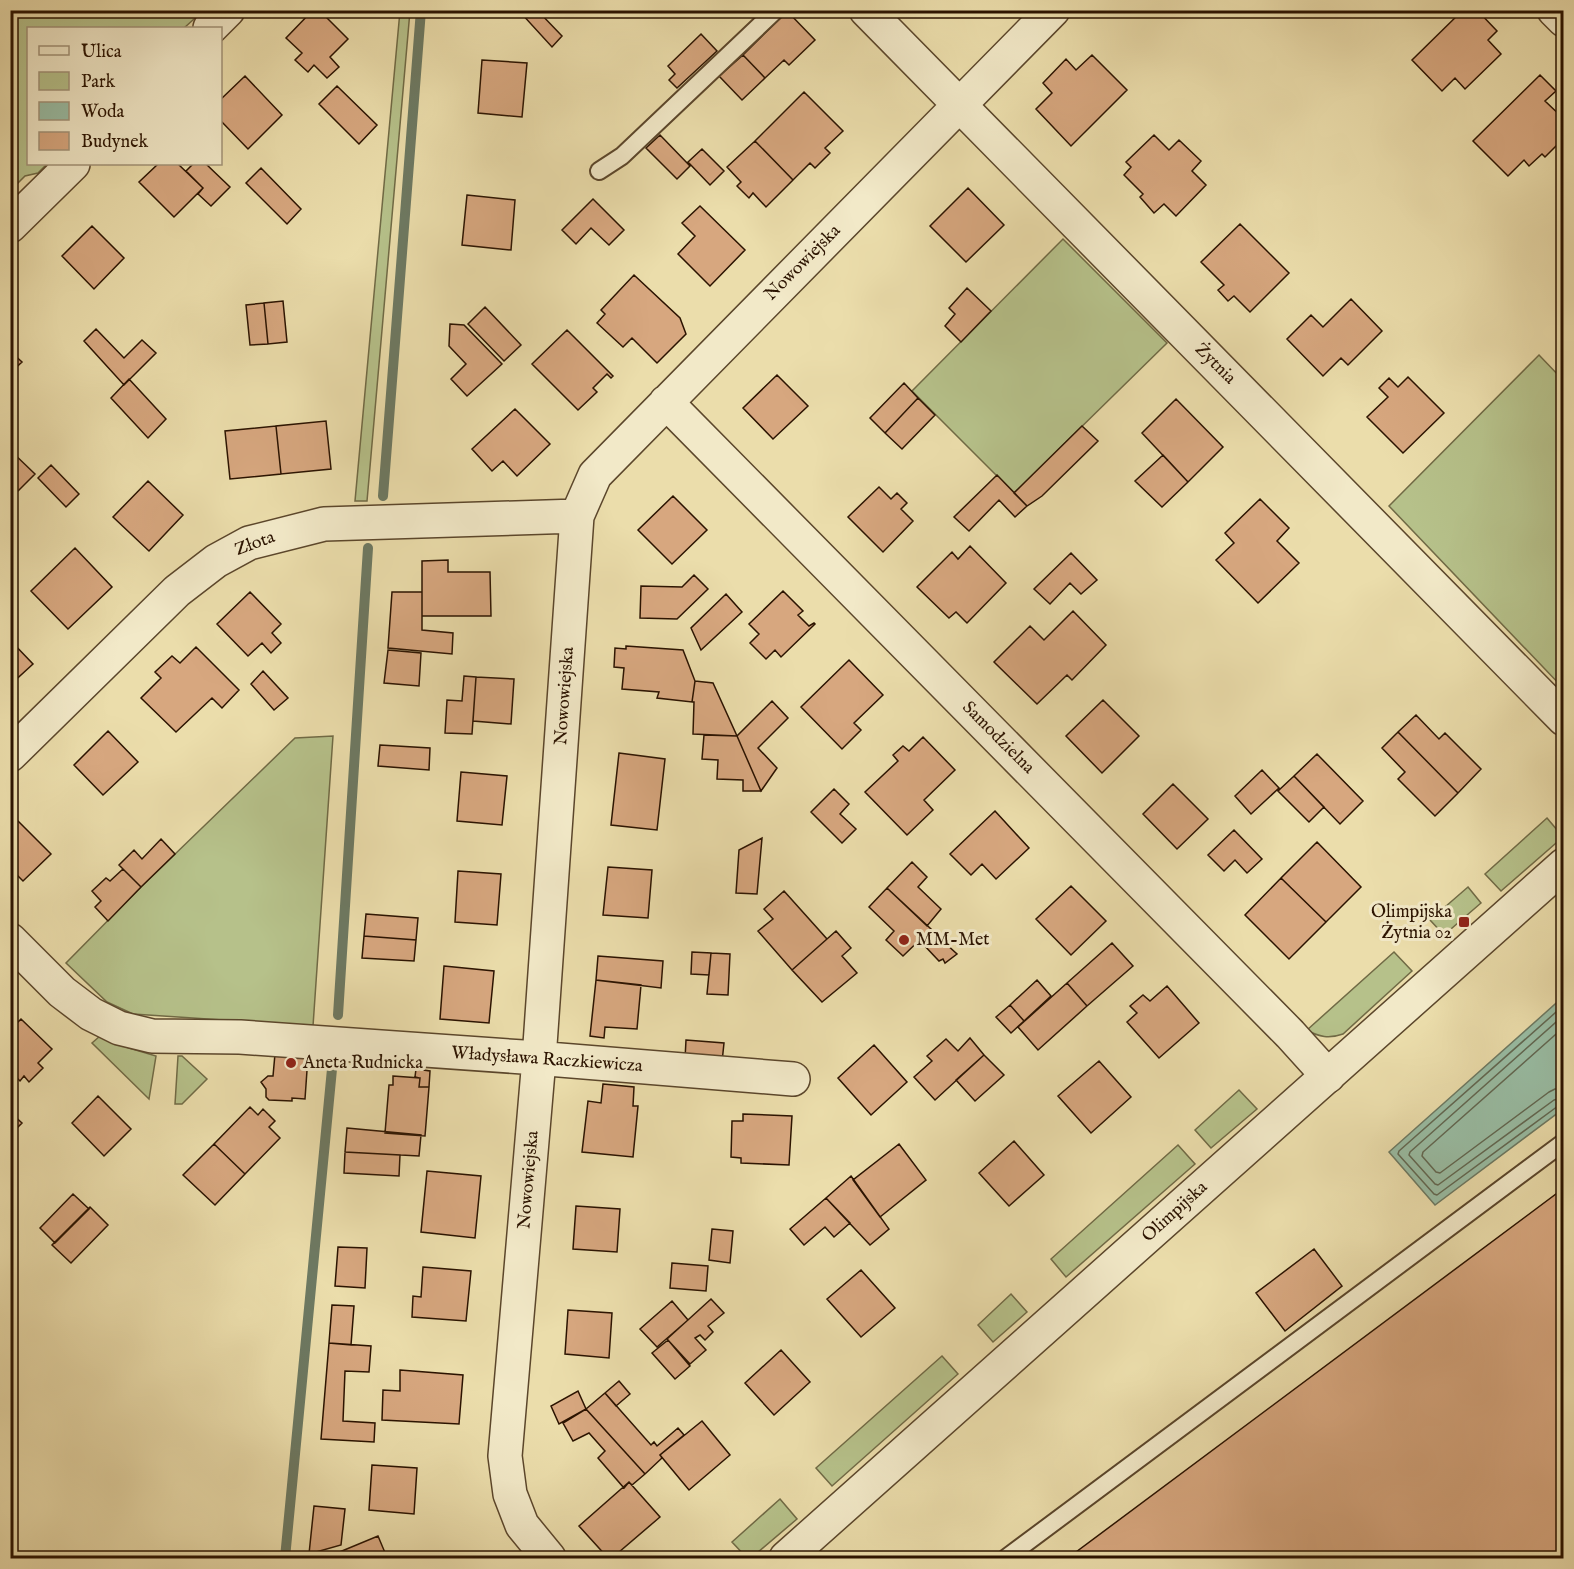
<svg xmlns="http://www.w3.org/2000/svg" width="1574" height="1569" viewBox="0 0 1574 1569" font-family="'IM FELL English',serif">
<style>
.green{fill:#b6c18a;stroke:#706a45;stroke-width:1.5}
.water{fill:#99bda4;stroke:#6d7962;stroke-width:1.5}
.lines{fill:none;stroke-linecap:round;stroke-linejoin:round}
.shore{stroke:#626852;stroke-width:1.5}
.stream{stroke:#6d7962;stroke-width:10}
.building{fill:#d7a77f;stroke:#2b1300;stroke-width:1.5}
.service-casing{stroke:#5b462b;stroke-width:20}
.minor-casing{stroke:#5b462b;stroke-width:36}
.tertiary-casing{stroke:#5b462b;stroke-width:36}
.service{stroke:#f2e9c8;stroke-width:16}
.minor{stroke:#f2e9c8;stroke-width:33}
.tertiary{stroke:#f2e9c8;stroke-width:33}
.poi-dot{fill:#8f2418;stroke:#f2e9c8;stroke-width:2}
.labels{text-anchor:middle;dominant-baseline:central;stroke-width:6;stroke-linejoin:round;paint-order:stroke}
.street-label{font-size:18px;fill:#2b1300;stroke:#f2e9c8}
.poi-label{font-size:18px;fill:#2b1300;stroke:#f2e9c8;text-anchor:start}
</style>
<rect width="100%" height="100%" fill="#ebddab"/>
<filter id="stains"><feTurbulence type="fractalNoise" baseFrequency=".00333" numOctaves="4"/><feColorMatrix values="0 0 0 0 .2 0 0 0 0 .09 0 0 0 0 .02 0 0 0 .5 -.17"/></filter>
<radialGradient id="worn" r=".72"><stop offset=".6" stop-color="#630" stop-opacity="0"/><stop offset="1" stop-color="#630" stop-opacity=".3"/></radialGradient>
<path class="green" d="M11,10H203V11L184,28H28V164H47L38,173L25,176L11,190Z
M400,11H410L367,501H355Z
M1063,239L1167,343L1014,493L912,391Z
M1539,355L1563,380V688L1389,506Z
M333,736L313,1026L133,1014L107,1002L66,963L141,887L295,738Z
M1547,818L1563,837L1501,891L1485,874Z
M1468,887L1481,903L1444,935L1430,920Z
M1394,952L1412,971L1343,1034C1329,1039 1319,1037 1307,1030Z
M100,1036L129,1048L156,1056L149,1099L92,1043Z
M178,1056H182L207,1079L182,1104H175Z
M1239,1090L1257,1109L1211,1148L1195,1130Z
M1178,1145L1195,1164L1066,1277L1051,1259Z
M1011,1294L1027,1312L993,1342L978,1325Z
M942,1356L958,1374L832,1486L816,1468Z
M780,1499L797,1519L751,1558H747L732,1542Z"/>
<path class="water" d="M1563,997V1109L1435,1205L1389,1152Z"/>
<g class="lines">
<path class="shore" d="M1564,1005L1399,1151L1398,1154L1434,1194L1437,1195L1558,1106L1564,1105
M1564,1015L1410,1152L1409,1155L1435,1184L1438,1185L1554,1100L1564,1097
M1564,1027L1423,1152L1422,1156L1436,1172L1440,1173L1549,1092L1555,1089L1564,1088"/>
<path class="stream" d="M383,496L421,10
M338,1015L368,548
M285,1558L332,1069"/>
</g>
<path class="building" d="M313,10H319L348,39L330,57L339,67L327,78L314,65L308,72L295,60L302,53L286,38Z
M1463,10H1477L1497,31L1488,40L1501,54L1465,89L1455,78L1442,91L1412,60Z
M538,11L562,36L552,47L520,12Z
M787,11L815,40L789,65L784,60L765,78L743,55Z
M701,34L717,51L677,88L669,80L675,74L668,66Z
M743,55L765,78L742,100L719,76Z
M1092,55L1127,90L1071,146L1036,109L1052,93L1043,83L1066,59L1076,70Z
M482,60L527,63L522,117L478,113Z
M1540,75L1556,91L1545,101L1564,119V133L1558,138L1561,141L1545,157L1542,154L1529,166L1524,160L1508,176L1473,141Z
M245,76L282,115L248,149L220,120V100Z
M337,86L377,125L359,144L319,104Z
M804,92L843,131L825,148L830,153L815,168L810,163L793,180L755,141Z
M660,135L690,166L677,179L646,148Z
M1154,135L1169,150L1179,140L1201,161L1192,171L1206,185L1176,216L1164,204L1154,213L1140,197L1143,194L1124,175L1131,167L1126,162Z
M755,141L793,180L766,207L753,193L749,198L737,186L741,182L727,167Z
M702,149L724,171L710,185L688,162Z
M158,164H178L203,188L174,217L139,182Z
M193,164H206L230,187L211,206L198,194L203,188L186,171Z
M261,168L301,209L287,224L246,183Z
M968,188L1004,225L966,262L930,226Z
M467,195L515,200L511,250L462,245Z
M593,199L624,230L609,245L591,228L576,244L562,230Z
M700,206L745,250L710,286L678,254L695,236L682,223Z
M1240,224L1289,273L1250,312L1234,296L1228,301L1218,290L1224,285L1201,262Z
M92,226L124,258L94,289L62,256Z
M634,275L680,318L686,334L657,363L632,338L623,347L597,323L605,314L601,310Z
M967,288L991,311L961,342L945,326L955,314L949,308Z
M1351,299L1382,331L1348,365L1341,358L1323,376L1287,339L1311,315L1323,327Z
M283,301L287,342L268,344L264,303Z
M264,303L268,344L250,345L246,305Z
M485,307L521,345L504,361L468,324Z
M450,324L464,325L502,364L467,396L451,379L466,364L449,346Z
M96,329L124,358L142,340L156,353L124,385L84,341Z
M567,330L613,376L611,378L607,374L593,388L597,392L578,410L532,364Z
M10,351L22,362L10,373Z
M777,375L808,406L773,439L743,408Z
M1408,377L1444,413L1403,453L1367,417L1388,397L1379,388L1389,378L1398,387Z
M129,379L166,419L148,438L111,398Z
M904,383L918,398L885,433L870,418Z
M918,398L935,415L902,449L885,433Z
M1176,399L1223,447L1188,482L1142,433Z
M515,409L550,444L517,476L503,461L492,471L472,449Z
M326,421L331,469L281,474L276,426Z
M276,426L281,474L230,479L225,431Z
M1082,426L1098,441L1042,496L1027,506L1014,493Z
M10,450L35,474L17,492L10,485Z
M1163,455L1188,482L1162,507L1135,481Z
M51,465L79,494L66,507L38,478Z
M997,475L1027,506L1015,517L999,500L969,531L954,517Z
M148,481L183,515L149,551L113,517Z
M879,487L891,499L897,493L907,503L901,509L913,521L883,552L848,517Z
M673,496L707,530L672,564L638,530Z
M1260,499L1289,528L1277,541L1299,563L1258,603L1216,560L1234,543L1225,533Z
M970,546L1006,583L967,623L956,612L949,618L917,587L952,552L958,559Z
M75,548L112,587L68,629L31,591Z
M1071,553L1097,580L1081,594L1070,583L1050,604L1034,589Z
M448,560V572H490L491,616H422V561Z
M694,575L708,589L677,619L640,618L641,586L682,587Z
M783,591L803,611L798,615L809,626L814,623L815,624L781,657L775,650L766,659L750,643L759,634L749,624Z
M250,592L281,624L272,633L281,643L271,653L262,643L248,656L217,624Z
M392,592H422V630L453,633L452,654L388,648Z
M726,594L742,612L701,650L691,628Z
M1073,611L1106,645L1072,680L1067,675L1037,704L994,662L1030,626L1044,640Z
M10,640L33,664L10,685Z
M626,646L683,650L695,681L692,702L657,698L659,692L622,689L624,668L614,667L615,648L626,649Z
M196,647L239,690L222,708L212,698L176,732L141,698L161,678L155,672L172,656L180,663Z
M388,650L421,653L419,686L384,683Z
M849,660L883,695L854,723L861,730L842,749L801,707Z
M263,671L288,698L274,710L251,684Z
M464,676L476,677L472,734L445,733L447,700L462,701Z
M476,677L514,679L511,724L473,721Z
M695,681L713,683L737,736L693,734L694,702H692Z
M1103,700L1139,736L1102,773L1066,736Z
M772,701L788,718L758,748L777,768L761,791L737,736Z
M1416,715L1439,739L1445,733L1481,769L1458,793L1398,732Z
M108,731L138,762L103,795L74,765Z
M1398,732L1458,793L1435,816L1398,779L1405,772L1382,748Z
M704,735L737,736L761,791H743V780L717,779L718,760L702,759Z
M923,737L955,770L924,800L933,810L907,835L865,792L898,761L893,755L903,746L909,751Z
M380,745L430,748L429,770L378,766Z
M619,753L665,759L657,830L611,825Z
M1317,754L1363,801L1340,824L1294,776Z
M1262,770L1279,788L1251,814L1235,796Z
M461,772L507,776L502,825L457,821Z
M1294,776L1324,807L1309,822L1278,791Z
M1173,784L1208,819L1177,849L1143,814Z
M834,789L849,804L840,814L856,829L842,843L811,812Z
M995,811L1029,848L996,879L982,864L971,875L950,854Z
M17,820L51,854L23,881L10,868V827Z
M1234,830L1262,859L1247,873L1235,860L1224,871L1208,855Z
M762,838L757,894L736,893L739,850Z
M161,839L175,854L141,887L119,865L134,850L142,859Z
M1317,842L1361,887L1326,922L1281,878Z
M912,862L927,877L918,887L941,909L927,926L887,888Z
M608,867L652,870L648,918L603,915Z
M123,869L141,887L108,921L95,907L101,901L92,891L106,878L110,881Z
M458,871L501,874L497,925L455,922Z
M1281,878L1326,922L1289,959L1245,915Z
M1071,886L1106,921L1071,955L1036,919Z
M887,888L931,929L903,956L886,940L894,931L869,907Z
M784,891L827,939L792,970L758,931L773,919L764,909Z
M366,914L418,918L416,940L364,936Z
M836,931L851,948L842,956L857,973L822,1002L792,970Z
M935,934L957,954L945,963L943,959L939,961L923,944Z
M364,936L416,940L414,961L362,958Z
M1112,943L1133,966L1087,1006L1067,983Z
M692,952L711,953L709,975L691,974Z
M711,953L730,954L728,995L707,994Z
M598,956L663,961L661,988L596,980Z
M444,966L494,971L489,1023L440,1019Z
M596,980L641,985L637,1029L605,1027L604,1038L590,1036Z
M1037,980L1051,996L1024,1021L1010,1005Z
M1067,983L1087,1006L1038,1050L1018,1027Z
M1167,986L1199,1023L1159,1058L1127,1022L1137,1013L1130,1006L1143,995L1150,1001Z
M1010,1005L1024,1021L1011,1033L996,1017Z
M21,1019L52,1049L38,1063L43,1068L29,1082L24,1076L20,1081L10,1071V1030Z
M970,1038L984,1055L935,1100L914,1077L932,1061L927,1056L946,1039L958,1051Z
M686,1040L724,1043L722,1062L685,1059Z
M874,1045L907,1082L871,1115L838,1078Z
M275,1054L308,1056L305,1099L292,1098V1101L269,1100L266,1097V1089L261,1082L268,1076H273Z
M984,1055L1004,1075L975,1101L956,1080Z
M1099,1061L1131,1097L1091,1133L1058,1096Z
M416,1069L430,1071L429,1087H419L420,1078L415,1077Z
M393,1076L420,1078L419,1087H429L425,1136L385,1133L389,1085H393Z
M603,1084L634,1087L633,1106H638L633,1157L582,1152L588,1101L601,1103Z
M98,1096L131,1129L104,1156L72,1123Z
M250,1107L258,1115L263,1109L275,1121L269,1127L280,1138L245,1174L214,1144Z
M10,1112L22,1123L10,1135Z
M743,1114L792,1116L789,1165L741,1163V1158L731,1157L732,1121H743Z
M347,1128L421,1135L419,1156L345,1152Z
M1014,1141L1044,1175L1009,1206L979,1173Z
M214,1144L245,1174L215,1205L183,1175Z
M899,1144L926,1180L880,1217L853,1180Z
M345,1152L400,1155L399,1176L344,1173Z
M427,1171L481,1176L475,1238L421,1232Z
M851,1176L889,1229L870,1245L826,1198Z
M1564,1188V1558H1068Z
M73,1194L89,1209L55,1243L40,1228Z
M826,1198L850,1223L834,1237L825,1227L804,1245L790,1229Z
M576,1206L620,1209L617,1252L573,1249Z
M90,1207L108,1225L71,1263L52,1245Z
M712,1229L733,1231L730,1263L709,1260Z
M338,1247L367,1248L365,1288L335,1286Z
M1314,1249L1342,1286L1285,1331L1256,1293Z
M672,1263L708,1266L706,1291L670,1288Z
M423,1267L471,1271L466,1321L412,1317L413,1296L421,1297Z
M861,1270L895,1308L861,1337L827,1299Z
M711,1299L724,1313L708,1326L713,1332L705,1340L700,1335L695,1338L706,1350L690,1364L667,1339Z
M672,1301L688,1320L657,1347L640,1329Z
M332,1305L354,1306L351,1345L329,1343Z
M568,1310L612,1313L609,1358L565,1354Z
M668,1340L690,1366L675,1379L652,1353Z
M329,1343L371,1346L369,1372L345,1371L343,1421L375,1423L374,1442L321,1439Z
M781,1350L810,1382L774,1415L745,1383Z
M400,1370L463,1375L459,1424L382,1420L383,1390L400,1391Z
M619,1381L630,1394L616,1406L605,1393Z
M578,1391L586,1409L559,1424L551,1406Z
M605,1393L651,1445L654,1442L657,1446L678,1428L684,1435L660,1455L662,1458L645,1474L586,1409Z
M586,1409L645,1474L632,1485L629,1482L624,1488L598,1458L605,1451L589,1433L573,1441L563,1423Z
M702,1421L730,1455L689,1490L660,1455Z
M372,1465L417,1468L414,1514L369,1510Z
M629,1482L660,1517L612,1558H608L579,1526Z
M314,1506L345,1509L341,1545L309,1554Z
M378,1536L386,1555L379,1558H325Z"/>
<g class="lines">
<g class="service-casing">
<path id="service" d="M599,171L622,156L776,10
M1006,1558L1564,1142"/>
</g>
<g class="minor-casing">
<path id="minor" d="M866,10L1564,719
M1554,10L1564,20
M210,28L228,10
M10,226L73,164
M666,402L1290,1034L1328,1076
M10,755L177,591L216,561L249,543L324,524L577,516
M10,940L62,992L91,1014L119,1028L152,1036L240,1037L523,1057L793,1079
M549,1558L522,1525L510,1494L505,1456L539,1059L577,516L595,475L1053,10"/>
</g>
<g class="tertiary-casing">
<path id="tertiary" d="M786,1558L1564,865"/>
</g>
<use href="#service" class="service"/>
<use href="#minor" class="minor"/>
<use href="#tertiary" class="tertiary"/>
</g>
<g class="poi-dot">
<rect x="1458" y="916" width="12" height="12" rx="3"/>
<circle cx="904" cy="940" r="6"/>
<circle cx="291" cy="1063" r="6"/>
</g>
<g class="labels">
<g class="street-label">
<text transform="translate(803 263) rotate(-45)">Nowowiejska</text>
<text transform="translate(1215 364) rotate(45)">Żytnia</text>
<text transform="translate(255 544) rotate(-20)">Złota</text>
<text transform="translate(565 696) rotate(-86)">Nowowiejska</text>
<text transform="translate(998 738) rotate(45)">Samodzielna</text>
<text transform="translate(547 1060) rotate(4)">Władysława Raczkiewicza</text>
<text transform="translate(529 1180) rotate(-85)">Nowowiejska</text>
<text transform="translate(1175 1212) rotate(-42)">Olimpijska</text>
</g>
<g class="poi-label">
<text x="1452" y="912" text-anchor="end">Olimpijska<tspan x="1452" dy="21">Żytnia 02</tspan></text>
<text x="916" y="940">MM-Met</text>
<text x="303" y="1063">Aneta Rudnicka</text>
</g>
</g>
<rect width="1574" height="1569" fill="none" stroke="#ebddab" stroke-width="36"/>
<rect x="12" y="12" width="1550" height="1545" fill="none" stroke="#2b1300" stroke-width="3"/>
<rect x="18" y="18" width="1538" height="1533" fill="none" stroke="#2b1300" stroke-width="1.5"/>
<rect x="27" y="27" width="195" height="138" fill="#f2e9c8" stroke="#a29378" stroke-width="1.5"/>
<rect x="39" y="46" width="30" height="9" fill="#f2e9c8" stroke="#a29378" stroke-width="1.5"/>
<text x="81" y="57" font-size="18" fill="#2b1300">Ulica</text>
<rect x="39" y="72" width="30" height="18" fill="#b6c18a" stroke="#a29378" stroke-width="1.5"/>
<text x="81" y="87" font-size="18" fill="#2b1300">Park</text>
<rect x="39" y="102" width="30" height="18" fill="#99bda4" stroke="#a29378" stroke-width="1.5"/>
<text x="81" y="117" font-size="18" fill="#2b1300">Woda</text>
<rect x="39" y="132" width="30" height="18" fill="#d7a77f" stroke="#a29378" stroke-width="1.5"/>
<text x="81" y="147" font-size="18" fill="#2b1300">Budynek</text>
<rect width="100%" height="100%" filter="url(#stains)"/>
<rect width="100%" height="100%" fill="url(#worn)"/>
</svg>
